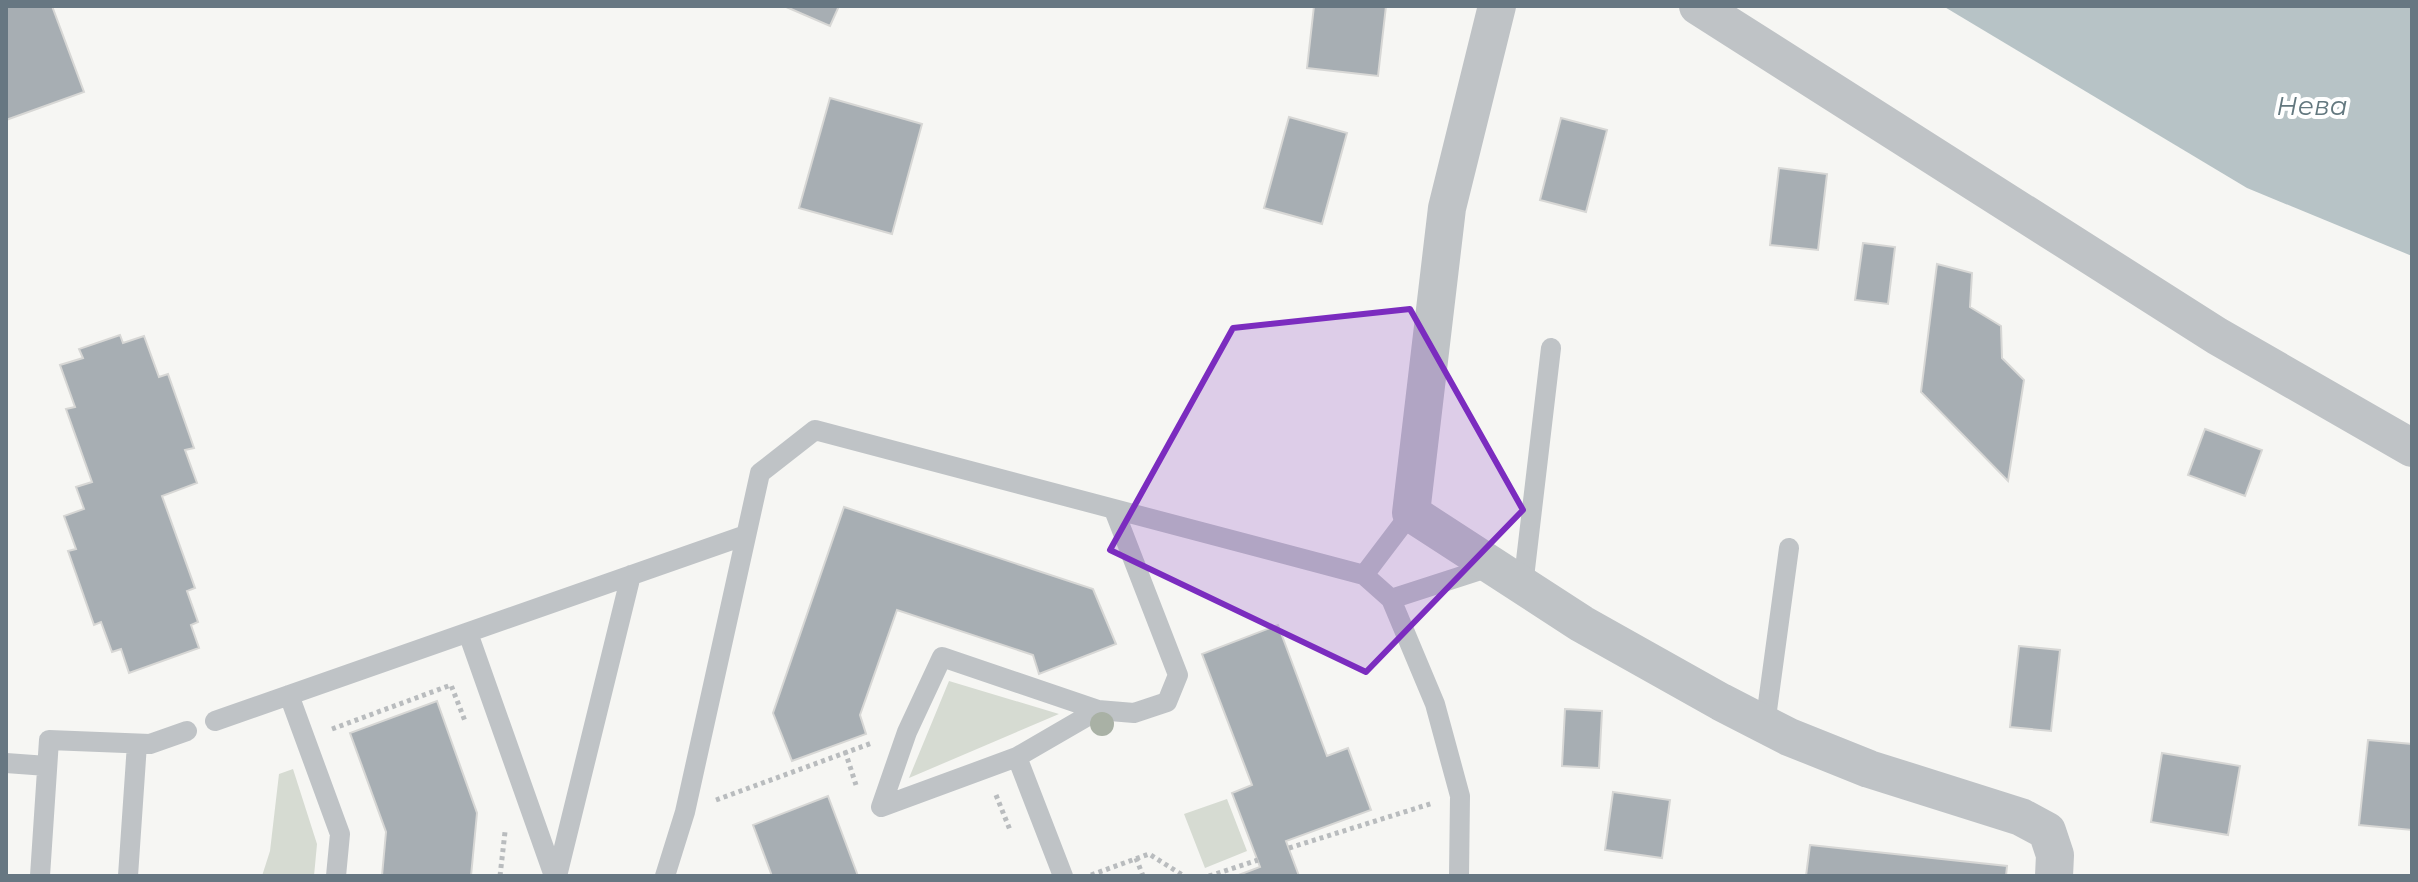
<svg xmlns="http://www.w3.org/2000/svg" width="2418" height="882" viewBox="0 0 2418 882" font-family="Montserrat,sans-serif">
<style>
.green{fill:#d6dbd2}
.water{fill:#b7c3c6}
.building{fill:#a7aeb3;stroke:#d7d7d5;stroke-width:2}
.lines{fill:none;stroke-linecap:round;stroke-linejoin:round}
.path{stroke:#b9bcbe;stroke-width:5;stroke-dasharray:4 4;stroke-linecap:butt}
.lane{stroke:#bfc3c6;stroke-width:20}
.street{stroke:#bfc3c6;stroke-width:38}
.tree{fill:#a9b1a5}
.marked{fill:#7b2cbf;fill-opacity:0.2;stroke:#7b2cbf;stroke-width:6;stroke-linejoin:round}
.labels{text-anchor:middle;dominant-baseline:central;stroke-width:8;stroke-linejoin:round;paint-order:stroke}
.water-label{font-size:26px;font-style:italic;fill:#63787f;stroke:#fff}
</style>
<rect width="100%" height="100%" fill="#f6f6f3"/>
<path class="green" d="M949,681L1059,714L909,778Z
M293,769L317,844L314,876H262L270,851L279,774Z
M1227,799L1247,851L1205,868L1184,814Z"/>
<path class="water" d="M1943,6H2412V256L2247,188Z"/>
<path class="building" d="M6,6H52L84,92L6,120Z
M784,6H839L830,26Z
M1314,6H1386L1378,76L1307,68Z
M830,98L922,124L892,234L799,208Z
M1289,117L1347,133L1322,224L1264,208Z
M1561,118L1607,130L1586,212L1540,200Z
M1779,168L1827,174L1818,250L1770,245Z
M1863,243L1895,247L1888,304L1855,300Z
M1937,264L1972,273L1970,307L2001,326L2002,358L2024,380L2008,481L1921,392Z
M120,335L123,343L144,336L159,377L168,374L194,448L185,450L197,483L162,496L195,588L187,591L198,622L191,625L199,648L129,673L121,649L112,652L101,622L94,625L68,551L76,549L64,516L84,509L76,487L92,482L66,409L75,407L60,365L83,358L79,349Z
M2205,429L2262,450L2245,496L2188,475Z
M844,507L1093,589L1116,644L1039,674L1033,655L897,610L860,715L866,734L792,761L773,713Z
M1278,625L1327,756L1348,748L1371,810L1286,841L1299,876H1236L1260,867L1232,793L1252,785L1202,654Z
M2019,646L2060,650L2051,731L2010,727Z
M437,701L477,813L471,876H382L386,832L350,733Z
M1565,709L1602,711L1599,768L1562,766Z
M2368,740L2412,744V830L2359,825Z
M2162,753L2240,766L2228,835L2151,822Z
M1613,792L1670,800L1662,858L1605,850Z
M828,796L858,876H772L753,825Z
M1810,845L2007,866L2006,876H1806Z"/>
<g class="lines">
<path class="path" d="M332,729L451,685L465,721
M845,751L856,785
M996,795L1010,830
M716,800L872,743
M1289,848L1433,803
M1136,858L1143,876
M1091,875L1149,854L1184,876
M500,876L505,832
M1209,876L1258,860"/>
<path class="lane" d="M1411,513L1364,575L1391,599L1435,704L1460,796L1459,876
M1523,586L1551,348
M1391,599L1493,566
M468,633L554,876
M289,695L340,834L336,876
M1098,710L942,657L907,732L881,807L1017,757L1098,710L1134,713L1167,702L1178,675L1114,510
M215,721L746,535
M1765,725L1789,548
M1017,757L1063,876
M6,763L47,766
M40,876L49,740L150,744L187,731
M128,876L137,744
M557,876L631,575
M665,876L685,812L760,473L815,430L1364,575"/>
<path class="street" d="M1497,6L1447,208L1411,513L1582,624L1721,702L1789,737L1869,769L2021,817L2047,831L2055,855L2054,876
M1698,6L2217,336L2412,448"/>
</g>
<circle class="tree" cx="1102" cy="724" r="12"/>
<path class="marked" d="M1410,309L1523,510L1366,672L1110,550L1233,328Z"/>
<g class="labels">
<g class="water-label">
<text x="2312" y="106">Нева</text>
</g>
</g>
<rect width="2418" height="882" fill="none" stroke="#677782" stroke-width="16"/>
</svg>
